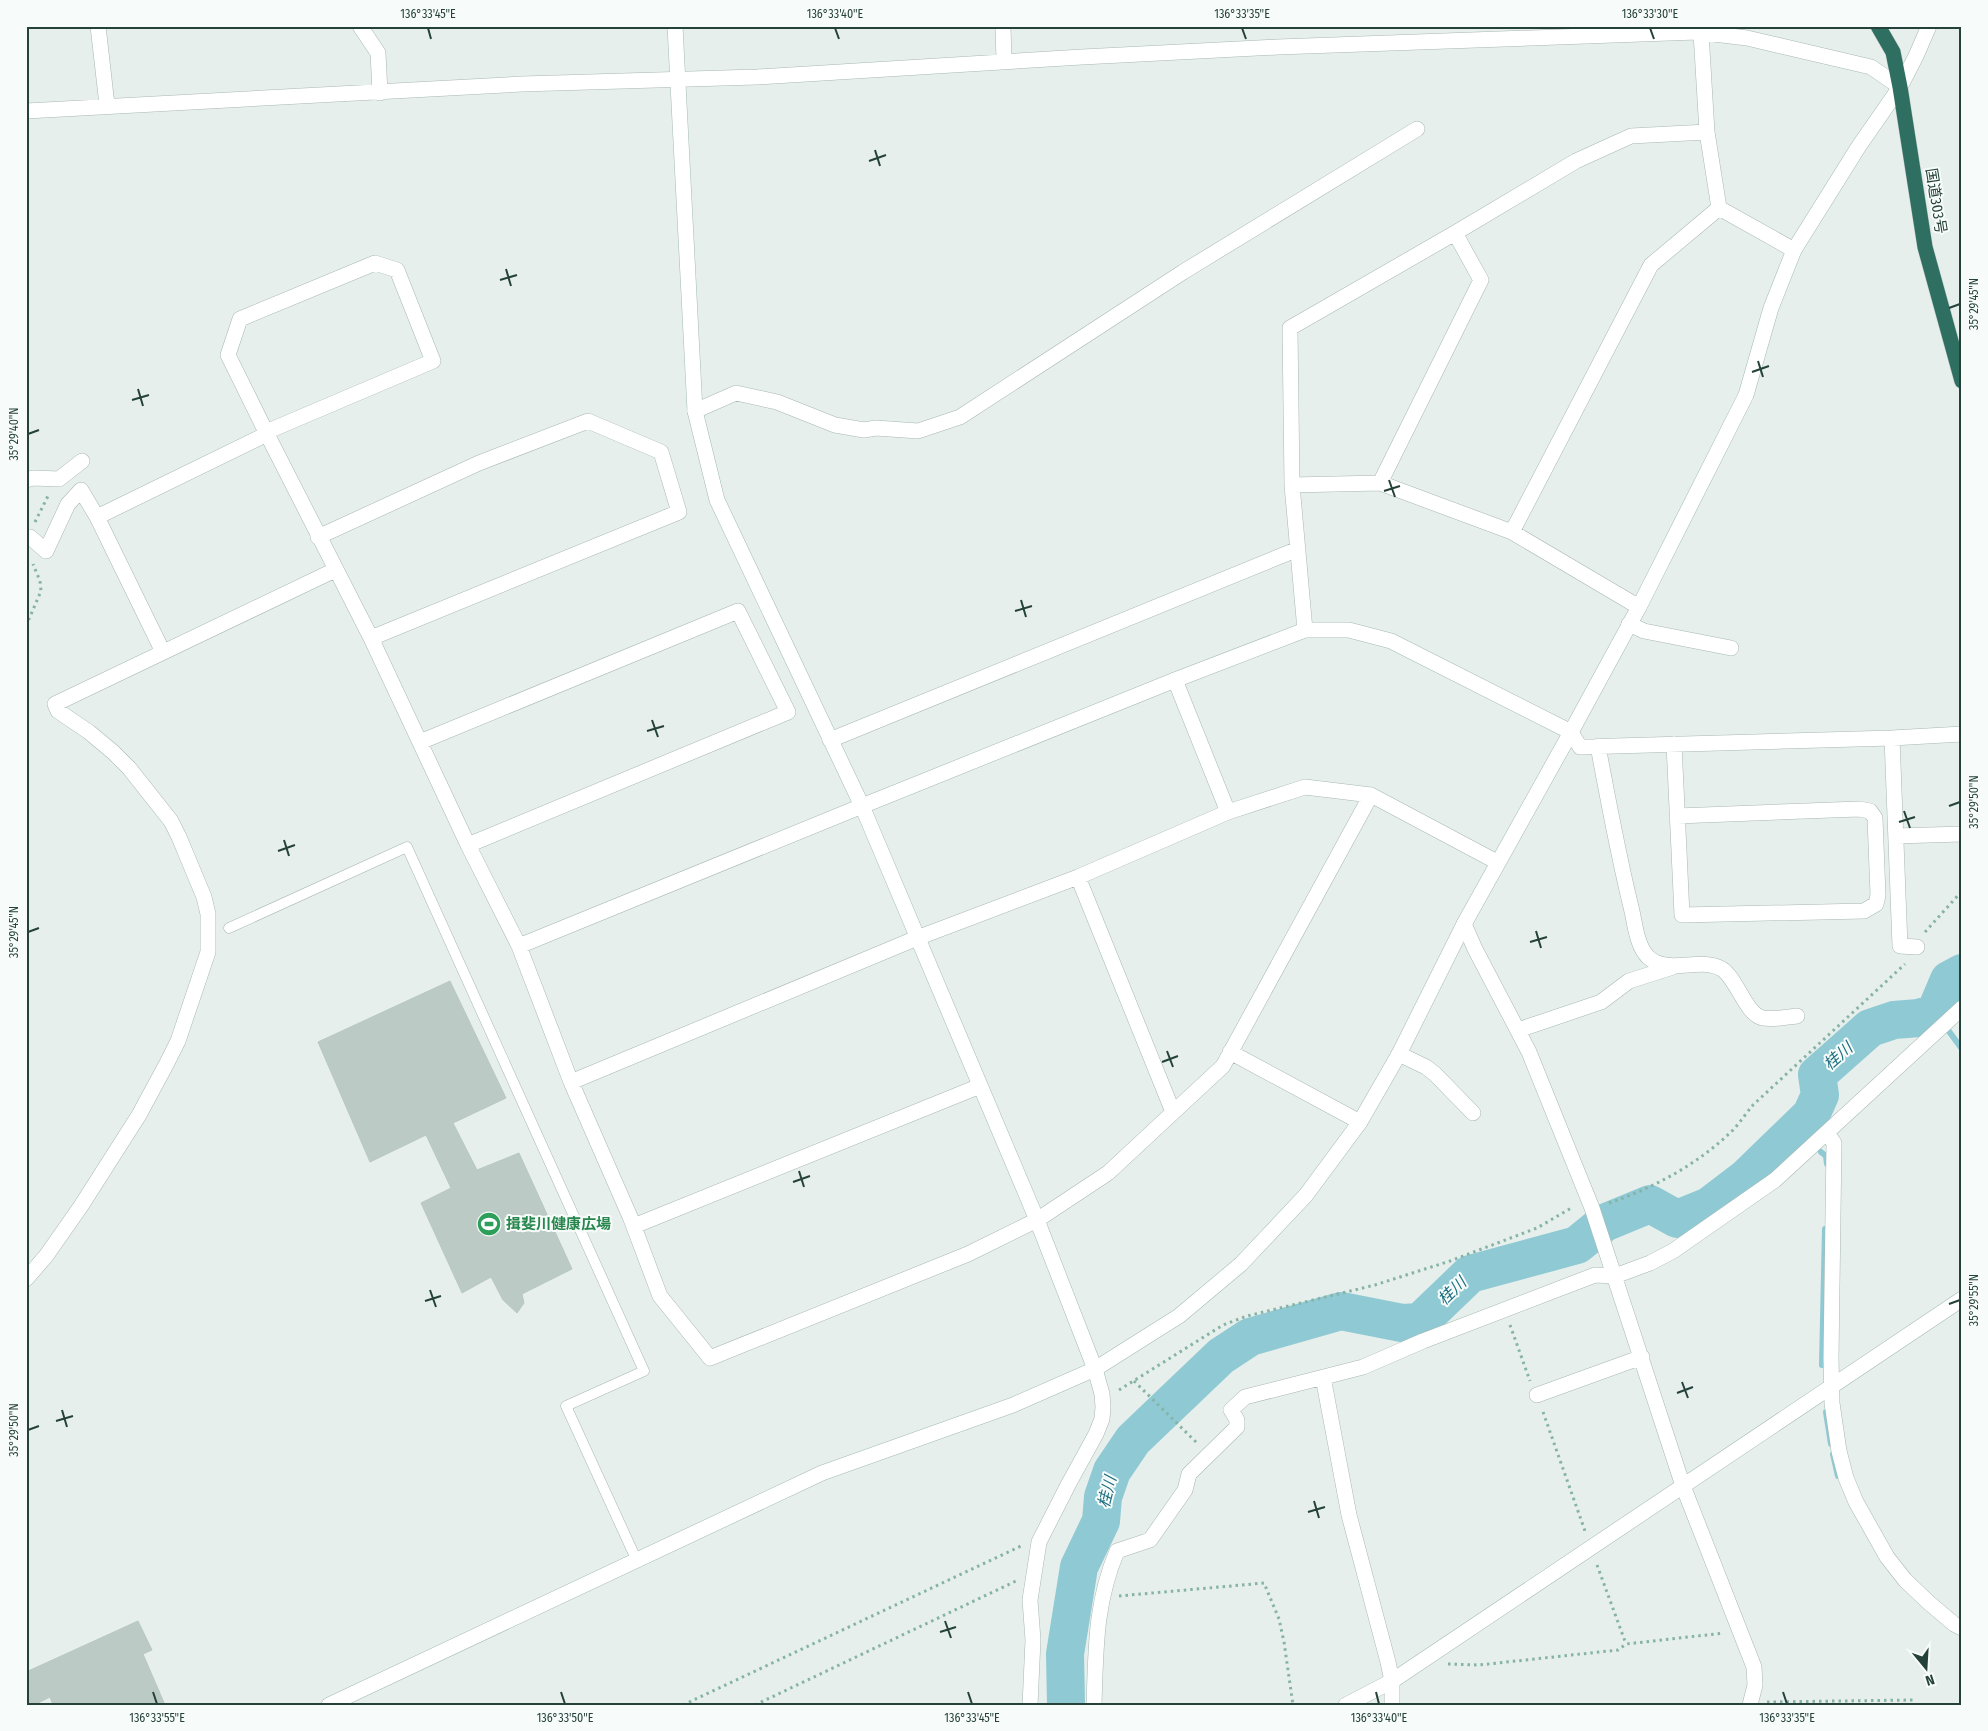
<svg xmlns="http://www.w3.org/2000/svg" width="1988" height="1731" viewBox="0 0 1988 1731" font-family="'Fira Sans Condensed','Noto Sans JP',sans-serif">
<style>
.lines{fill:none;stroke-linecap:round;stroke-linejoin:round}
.stream{stroke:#8ec9d4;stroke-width:6}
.river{stroke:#8ec9d4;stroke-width:38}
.building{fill:#bbcac4;stroke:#b8c9c2}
.lane-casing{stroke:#a8b8b2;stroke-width:11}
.street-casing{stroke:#a8b8b2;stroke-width:16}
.secondary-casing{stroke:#a4bbb3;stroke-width:16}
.highway-casing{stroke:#c2cac8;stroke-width:16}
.path{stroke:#86b3a5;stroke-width:3;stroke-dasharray:2.5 4;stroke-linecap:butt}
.lane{stroke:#fff;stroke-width:10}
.street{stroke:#fff;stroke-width:15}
.secondary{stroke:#fff;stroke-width:15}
.highway{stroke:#2f6f62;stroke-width:15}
.ticks{fill:none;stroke:#24423a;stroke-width:2}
.labels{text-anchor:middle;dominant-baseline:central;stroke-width:4;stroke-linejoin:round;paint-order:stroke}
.street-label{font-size:15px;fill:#24423a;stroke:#f7fbf9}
.leisure-label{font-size:15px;font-weight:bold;fill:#27864d;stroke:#f7fbf9;text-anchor:start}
.water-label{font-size:16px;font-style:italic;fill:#1c6f80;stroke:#f7fbf9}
.neatline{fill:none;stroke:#24423a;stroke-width:2}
.ticks-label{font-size:12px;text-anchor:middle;fill:#24423a}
</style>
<rect width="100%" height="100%" fill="#e6efeb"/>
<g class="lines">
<path class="stream" d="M1948,1030L1962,1049
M1800,1126L1810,1140
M1821,1152L1826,1156L1827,1164
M1822,1365L1825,1229
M1826,1412L1831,1444
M1833,1454L1838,1476"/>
<path class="river" d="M1066,1705L1065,1654L1079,1567L1101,1521L1103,1497L1112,1471L1133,1440L1221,1356L1250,1337L1341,1311L1402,1323L1420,1322L1470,1274L1577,1245L1604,1223L1650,1204L1677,1219L1709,1206L1747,1177L1811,1115L1820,1095L1817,1075L1870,1028L1894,1020L1919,1018L1935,1013L1949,980L1962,973"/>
</g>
<path class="building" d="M450,981L506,1098L453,1123L477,1170L519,1153L572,1269L522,1294L524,1303L517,1313L503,1300L491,1277L462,1293L421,1203L451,1188L426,1135L370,1162L318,1042Z
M138,1621L152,1650L143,1654L165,1705H53L50,1697L34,1705H26V1672Z"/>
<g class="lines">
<g class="lane-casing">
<path id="lane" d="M229,928L407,847L644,1371L566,1406L637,1561"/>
</g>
<g class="street-casing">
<path id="street" d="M98,26L107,105
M360,26L378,53L380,93
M1003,26L1004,62
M1701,33L1707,132
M26,111L522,84L757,77L1082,57L1278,47L1697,32L1747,38L1871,67L1900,87L1916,56L1929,26
M1719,208L1794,250
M695,411L736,393L777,402L835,425L864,430L876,428L918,431L960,417L1183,272L1417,129
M266,432L433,361L397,270L375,263L240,319L228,355L266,432L267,434L371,638L468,845L519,946L571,1082L631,1219L660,1296L710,1358L968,1254L1037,1220L1108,1173L1223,1066L1371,795
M26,480L33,478L59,479L82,461
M1380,483L1481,280L1455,233
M1292,485L1380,483L1512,532L1639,607
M97,517L267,434
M1512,532L1651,265L1719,208
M30,537L46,551L68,504L81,490L97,517L163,652
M318,537L479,463L588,421L661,452L679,512L371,638
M1629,624L1644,631L1731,648
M1305,630L1292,485L1290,328L1455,233L1576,161L1631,136L1707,132L1719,208
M1175,680L1228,812
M1571,732L1580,747L1892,738L1962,734
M1892,738L1900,946L1917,947
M830,740L1298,549
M420,742L738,611L788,712L468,845
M1674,744L1682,915L1864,911L1876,904L1878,895L1875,818L1870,811L1859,809L1677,816
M1598,746C1608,800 1618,854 1631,907C1635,922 1636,945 1648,957C1668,976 1701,956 1722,969C1737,979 1746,1015 1763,1018C1773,1020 1786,1017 1797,1016
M1896,836L1962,834
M1078,877L1173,1112
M1464,924L1475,949L1529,1052L1592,1208L1683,1486L1754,1667L1755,1685L1750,1705
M519,946L862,806
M1518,1030L1601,1002L1629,981L1673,967
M1230,1052L1360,1122
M1399,1054L1426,1067L1435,1074L1473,1113
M571,1082L917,938L1078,877L1228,812L1305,787L1371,795L1497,862
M1827,1133L1834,1143L1831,1358L1832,1403L1839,1451L1846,1478L1856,1502L1887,1557L1905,1580L1928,1602L1954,1624L1962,1628
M634,1226L980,1086
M26,1279L46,1256L81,1206L139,1115L167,1063L178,1041L208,952V914L204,897L179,837L171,821L129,768L113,752L89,732L58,711L55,704L335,570
M1323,1377L1349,1515L1388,1662L1392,1681V1705
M1537,1395L1642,1357
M1030,1705L1033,1640L1030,1600L1039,1542L1068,1485L1096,1434L1102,1419L1103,1407L1102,1394L1095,1369
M1094,1705C1096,1648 1095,1604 1117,1551L1150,1540L1185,1490L1189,1474L1237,1427V1420L1231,1410L1245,1397L1363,1367L1423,1341L1595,1275L1615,1276L1650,1263L1673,1251L1775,1180L1962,1008"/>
</g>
<g class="secondary-casing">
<path id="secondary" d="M675,26L695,411L717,500L862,806L1037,1220L1095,1369
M862,806L1175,680L1305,630H1349L1391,641L1571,732
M329,1705L822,1473L1013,1405L1095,1369L1179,1316L1241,1264L1306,1195L1360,1122L1399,1054L1464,924L1571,732L1639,607L1746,395L1771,308L1794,250L1859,146L1900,87
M1346,1705L1392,1681L1962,1299"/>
</g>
<g class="highway-casing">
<path id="highway" d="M1878,26L1893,52L1900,87L1925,247L1962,381"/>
</g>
<path class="path" d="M35,522L48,496
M26,626L41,591L40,581L33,564
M1925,932L1962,891
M1609,1203C1654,1188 1700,1163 1734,1129C1741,1121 1747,1112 1753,1105L1905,964
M1510,1325L1530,1381
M1134,1381L1197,1443
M1119,1390L1223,1325L1247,1316L1375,1285L1450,1261L1537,1228L1573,1207
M1543,1412L1585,1531
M1597,1565L1626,1644
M1119,1596L1264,1583L1279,1619L1284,1642L1293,1705
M1448,1664L1479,1665L1618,1650L1626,1644L1724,1633
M1767,1702L1914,1700
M683,1705L1021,1546
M755,1705L1016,1581"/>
<use href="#lane" class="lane"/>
<use href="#street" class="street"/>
<use href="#secondary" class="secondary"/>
<use href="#highway" class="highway"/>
</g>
<path class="ticks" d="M428,28L431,39M835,28L839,39M1242,28L1246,39M1650,28L1654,39M875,150L880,166M869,161L886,155M506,269L511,286M500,280L517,275M1949,308L1960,304M1758,361L1763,377M1752,372L1769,366M138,389L143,406M132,400L149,395M28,434L39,430M1389,480L1395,497M1384,491L1400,486M1021,600L1026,617M1015,611L1032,606M652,720L658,737M647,731L664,726M1949,806L1960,802M1904,811L1910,828M1899,822L1915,817M284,840L289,856M278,851L295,845M1536,931L1541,948M28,932L39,928M1530,942L1547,937M1167,1051L1173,1067M1162,1062L1178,1056M799,1171L804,1187M793,1182L810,1176M430,1290L436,1307M425,1301L441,1296M1949,1304L1960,1300M1682,1382L1688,1398M1677,1393L1693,1387M62,1410L67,1427M56,1421L73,1416M28,1430L39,1426M1314,1501L1319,1518M1308,1512L1325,1507M945,1621L951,1638M940,1632L956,1627M153,1692L157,1704M561,1692L565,1704M968,1692L972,1704M1376,1692L1379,1704M1783,1692L1787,1704"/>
<defs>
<g id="stadium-disc" transform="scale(1.25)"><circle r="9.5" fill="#2e9e5b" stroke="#f7fbf9"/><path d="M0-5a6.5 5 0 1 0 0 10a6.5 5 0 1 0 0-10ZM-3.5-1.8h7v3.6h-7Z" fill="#fff"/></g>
</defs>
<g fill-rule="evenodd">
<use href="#stadium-disc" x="489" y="1224"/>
</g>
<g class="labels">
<g class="street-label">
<text transform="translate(1936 201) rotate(81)">国道303号</text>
</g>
<g class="leisure-label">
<text x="506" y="1224">揖斐川健康広場</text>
</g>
<g class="water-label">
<text transform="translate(1838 1056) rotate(-41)">桂川</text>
<text transform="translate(1452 1291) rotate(-44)">桂川</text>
<text transform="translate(1107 1492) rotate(-76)">桂川</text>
</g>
</g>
<rect width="1988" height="1731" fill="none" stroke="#f7fbf9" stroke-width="55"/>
<g transform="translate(1926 1668) rotate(162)" stroke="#f7fbf9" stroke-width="4" paint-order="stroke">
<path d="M0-4L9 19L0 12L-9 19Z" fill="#24423a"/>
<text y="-8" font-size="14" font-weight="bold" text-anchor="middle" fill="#24423a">N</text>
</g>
<rect x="28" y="28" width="1932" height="1676" class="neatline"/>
<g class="ticks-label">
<text x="428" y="18">136°33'45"E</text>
<text x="835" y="18">136°33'40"E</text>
<text x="1242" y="18">136°33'35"E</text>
<text x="1650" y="18">136°33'30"E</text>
<text transform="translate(1974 304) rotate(-90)" y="4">35°29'45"N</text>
<text transform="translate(14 434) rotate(-90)" y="4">35°29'40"N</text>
<text transform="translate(1974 802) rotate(-90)" y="4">35°29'50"N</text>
<text transform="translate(14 932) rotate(-90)" y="4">35°29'45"N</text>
<text transform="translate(1974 1300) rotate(-90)" y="4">35°29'55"N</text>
<text transform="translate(14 1430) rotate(-90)" y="4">35°29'50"N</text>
<text x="157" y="1722">136°33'55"E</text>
<text x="565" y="1722">136°33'50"E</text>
<text x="972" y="1722">136°33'45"E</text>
<text x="1379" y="1722">136°33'40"E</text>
<text x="1787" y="1722">136°33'35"E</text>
</g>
</svg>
